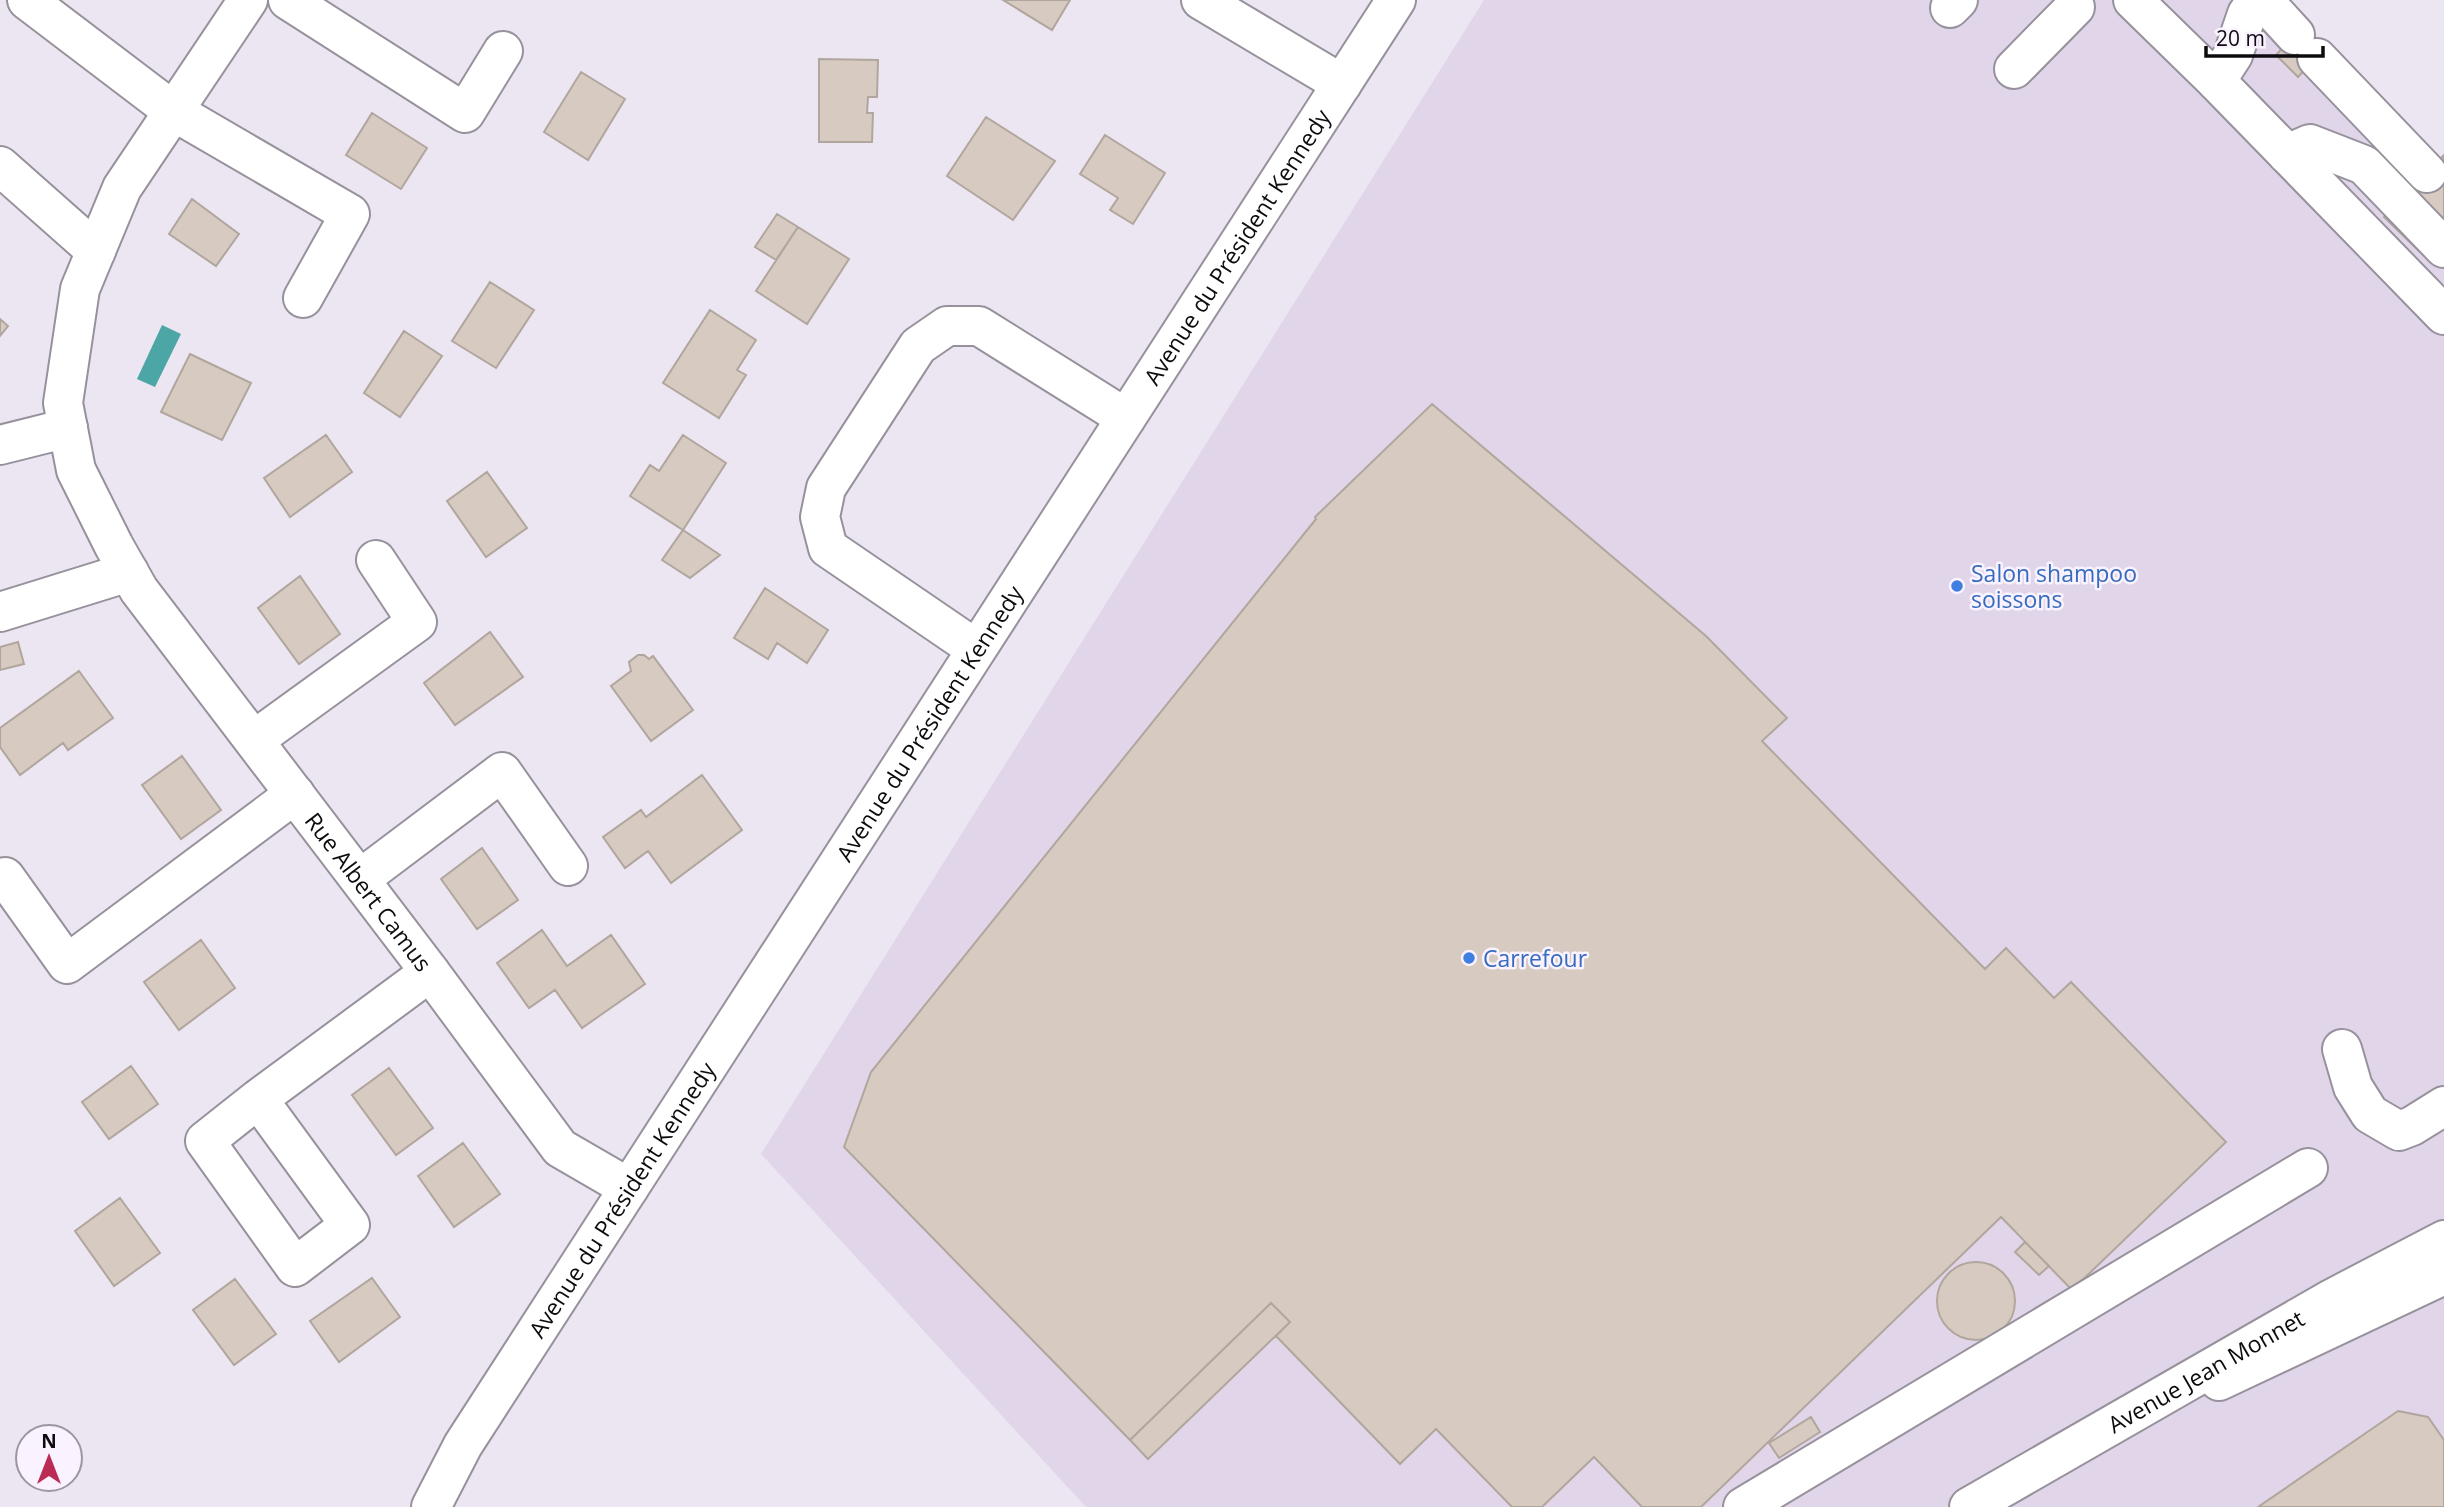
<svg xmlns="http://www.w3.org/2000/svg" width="2444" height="1507" viewBox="0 0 2444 1507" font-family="'Open Sans',sans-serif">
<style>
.built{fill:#e1d6e9}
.water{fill:#4ca6a6}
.building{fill:#d6cac1;stroke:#b1a69d;stroke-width:2}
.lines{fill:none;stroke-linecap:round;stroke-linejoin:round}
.minor-casing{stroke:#97919c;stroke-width:42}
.major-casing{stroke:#97919c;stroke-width:42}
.minor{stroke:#fff;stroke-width:38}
.major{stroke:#fff;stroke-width:38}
.shop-dot{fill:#3f7fe0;stroke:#faf2ff;stroke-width:2.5}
.labels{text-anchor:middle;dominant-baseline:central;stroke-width:5;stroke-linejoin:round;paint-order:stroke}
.street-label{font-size:23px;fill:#0e0b0f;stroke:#faf2ff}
.shop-label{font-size:23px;fill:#366cbe;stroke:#faf2ff;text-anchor:start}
</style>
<rect width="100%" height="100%" fill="#ece5f2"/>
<path class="built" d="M1484,0H2243L2444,197V1507H1086L761,1154Z"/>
<path class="water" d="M162,325L181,334L155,387L137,379Z"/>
<path class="building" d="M1003,0H1070L1052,30Z
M2303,27L2325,48L2298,77L2276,55Z
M819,59L878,60L877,97H868L867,113H873L872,142H819Z
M581,72L625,99L588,160L544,132Z
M372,113L427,148L401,189L346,155Z
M986,117L1055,161L1013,220L947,176Z
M1105,135L1165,173L1133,224L1110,210L1118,198L1080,174Z
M2444,155V223L2418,250L2384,217Z
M192,199L239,234L216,266L169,234Z
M777,214L798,227L776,260L755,247Z
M798,227L849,259L807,324L756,291Z
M490,282L534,310L496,368L452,341Z
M710,310L756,340L737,370L746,375L719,418L663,383Z
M0,319L8,326L0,336Z
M404,331L442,356L400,417L364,393Z
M190,354L251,383L222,440L161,412Z
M1432,404L1706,636L1787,718L1762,741L1985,969L2006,948L2054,998L2071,982L2226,1142L2072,1290L2001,1217L1701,1507H1642L1594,1457L1542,1507H1512L1436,1429L1400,1464L1276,1336L1290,1322L1271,1303L1130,1440L844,1147L871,1072L1316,519L1315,517Z
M326,435L352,472L290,517L264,478Z
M683,435L726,463L683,530L630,496L650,465L659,471Z
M487,472L527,528L486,557L447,501Z
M683,530L720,555L690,578L662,560Z
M300,576L340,634L299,664L258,608Z
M765,588L828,630L807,663L777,643L768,659L734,638Z
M490,632L523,677L455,725L424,683Z
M18,642L24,664L0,670V647Z
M638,655H644L649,659L653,656L693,710L651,741L611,686L631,671L629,662Z
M79,671L113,718L68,750L63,743L20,775L0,747V728Z
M182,756L221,810L181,839L142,785Z
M702,775L742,830L671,883L648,851L625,868L603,837L641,810L646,817Z
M482,848L518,900L477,929L441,879Z
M542,930L567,966L611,935L645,984L582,1028L555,990L529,1008L497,963Z
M201,940L235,988L179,1030L144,982Z
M131,1066L158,1104L109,1139L82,1102Z
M389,1068L433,1128L396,1155L352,1095Z
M463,1143L500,1194L454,1227L418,1176Z
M120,1198L160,1253L114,1286L75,1231Z
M2025,1242L2049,1266L2039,1275L2015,1252Z
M1937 1301a39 39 0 1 1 78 0a39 39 0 1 1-78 0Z
M372,1278L400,1317L339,1362L310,1321Z
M235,1279L276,1334L234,1365L193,1310Z
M1271,1303L1290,1322L1148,1459L1130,1440Z
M2398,1411L2428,1417L2444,1440V1507H2258Z
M1811,1417L1820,1432L1779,1458L1769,1443Z"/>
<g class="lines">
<g class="minor-casing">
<g id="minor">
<path d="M27,0L173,111L350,214L303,298"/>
<path id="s1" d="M248,0L122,188L80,289L63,403L76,470L114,546L139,590L430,972L560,1148L629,1188"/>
<path d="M288,0L465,113L503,51"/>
<path d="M1201,0L1342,84"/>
<path d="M2133,0L2216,81L2444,315"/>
<path d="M2263,0L2295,35"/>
<path d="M1950,8L1958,0"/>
<path d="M2317,58L2427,173"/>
<path d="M2014,69L2075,7"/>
<path d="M2216,81L2233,55L2247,14L2257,0"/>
<path d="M2287,154L2310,144L2364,165L2444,248"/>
<path d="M0,166L96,251"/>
<path d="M0,445L68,428"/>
<path d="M0,612L129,572"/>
<path d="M976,649L828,548L820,517L826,488L918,346L947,326H979L1126,418"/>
<path d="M254,740L417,622L376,560"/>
<path d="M5,877L67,964L295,794"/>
<path d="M360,879L502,772L568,866"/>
<path d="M2342,1049L2353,1087L2370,1114L2399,1131L2412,1126L2444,1106"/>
<path d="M258,1099L205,1141L295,1267L350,1225L258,1099L430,972"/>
<path d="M2219,1381L2444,1275"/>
<path id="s2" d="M431,1507L463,1445L1396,0"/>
<path d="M1743,1507L2308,1168"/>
</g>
</g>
<g class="major-casing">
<g id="major">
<path id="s3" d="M1969,1507L2333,1298L2444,1240"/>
</g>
</g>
<use href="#minor" class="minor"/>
<use href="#major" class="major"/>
</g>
<g class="shop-dot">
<circle cx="1957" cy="586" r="7"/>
<circle cx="1469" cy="958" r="7"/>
</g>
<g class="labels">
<g class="street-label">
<text stroke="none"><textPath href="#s2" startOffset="1496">Avenue du Président Kennedy</textPath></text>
<text stroke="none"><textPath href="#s2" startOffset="929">Avenue du Président Kennedy</textPath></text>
<text stroke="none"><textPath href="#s1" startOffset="1034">Rue Albert Camus</textPath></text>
<text stroke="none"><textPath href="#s2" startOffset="362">Avenue du Président Kennedy</textPath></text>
<text stroke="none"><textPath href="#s3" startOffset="273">Avenue Jean Monnet</textPath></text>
</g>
<g class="shop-label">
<text x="1971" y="573">Salon shampoo<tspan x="1971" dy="26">soissons</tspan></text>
<text x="1483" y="958">Carrefour</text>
</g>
</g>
<g transform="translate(49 1458)"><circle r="33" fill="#faf2ff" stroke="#9c969f" stroke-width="2"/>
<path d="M0-5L12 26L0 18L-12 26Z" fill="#bb2c54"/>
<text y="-10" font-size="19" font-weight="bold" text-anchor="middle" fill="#0e0b0f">N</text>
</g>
<path d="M2206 46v10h117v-10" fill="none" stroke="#0e0b0f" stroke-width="3.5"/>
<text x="2216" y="46" font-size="21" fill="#0e0b0f" stroke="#faf2ff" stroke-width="5" paint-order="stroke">20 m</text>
</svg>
